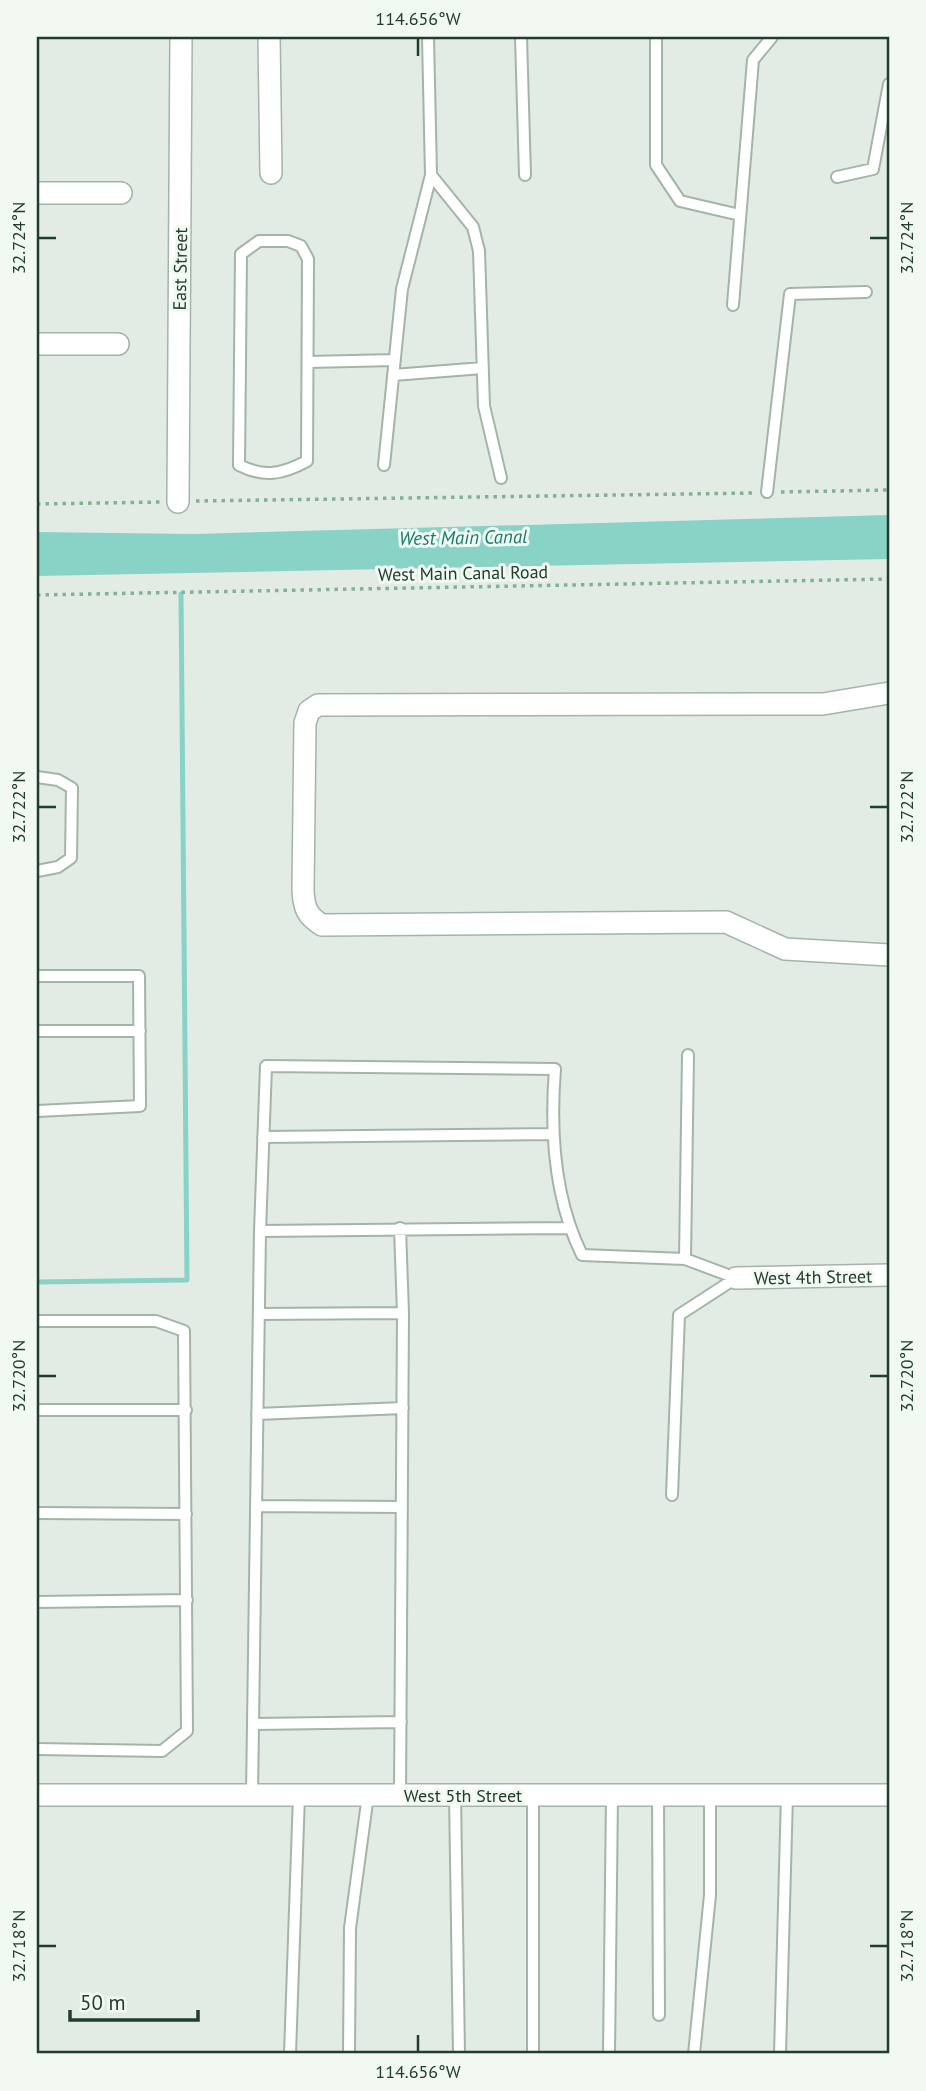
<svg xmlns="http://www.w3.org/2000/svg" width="926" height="2091" viewBox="0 0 926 2091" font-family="'PT Sans',sans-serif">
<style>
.water{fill:#88d3c6}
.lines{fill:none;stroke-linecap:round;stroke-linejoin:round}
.stream{stroke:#88d3c6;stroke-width:5}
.service-casing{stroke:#a4b4a9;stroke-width:14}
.minor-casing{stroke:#a4b4a9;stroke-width:24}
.path{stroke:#81b192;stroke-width:3.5;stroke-dasharray:3.5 5;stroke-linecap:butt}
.service{stroke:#fff;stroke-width:10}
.minor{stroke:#fff;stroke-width:21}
.ticks{fill:none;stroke:#213e2d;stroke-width:2.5}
.labels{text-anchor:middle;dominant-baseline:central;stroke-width:6;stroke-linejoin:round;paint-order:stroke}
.street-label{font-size:18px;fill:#213e2d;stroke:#f2f9f3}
.water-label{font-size:19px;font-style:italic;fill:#197c6b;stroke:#f2f9f3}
.neatline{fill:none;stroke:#213e2d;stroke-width:2.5}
.ticks-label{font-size:18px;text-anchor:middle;fill:#213e2d}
</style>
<rect width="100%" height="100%" fill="#e2ece4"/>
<path class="water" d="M889,515V559L37,576V532L194,534Z"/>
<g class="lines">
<path class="stream" d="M37,1282L187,1280L181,594"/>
<g class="service-casing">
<path id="service" d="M521,37L525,175
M656,37V165L680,201L740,215
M431,175L473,227L479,251L484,406L501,478
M837,177L873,169L889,84
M259,241H288L301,246L308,259L307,461C283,474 264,478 239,465L241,254Z
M733,305L753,60L772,37
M308,362L395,360
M393,375L483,368
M384,465L402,289L431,175L428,37
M767,492L790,294L866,292
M37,777L58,780L72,788L71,858L58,867L37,871
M37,976H139L140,1106L37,1111
M37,1031H140
M263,1137L552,1134
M400,1228L403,1313
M260,1231L569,1228
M259,1314L403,1313L400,1795
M37,1321H156L184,1331L187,1731L162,1751L37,1749
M37,1410H186
M257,1414L403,1408
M672,1495L679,1315L736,1278L685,1259L688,1055
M256,1506L402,1507
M37,1513L186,1514
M37,1602L187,1600
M253,1724L401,1722
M658,1794L659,2015
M252,1795L260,1231L266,1066L555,1069C550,1131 554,1198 582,1255L685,1259
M455,1795L459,2054
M533,1795V2054
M290,2054L299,1795
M349,2054L350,1928L368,1795
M609,2054L612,1795
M694,2054L710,1895V1794
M780,2054L787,1795"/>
</g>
<g class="minor-casing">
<path id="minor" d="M269,37L271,173
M37,193H121
M37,344H118
M178,502L181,37
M889,693L823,704L318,705L309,711L305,723L303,891C304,908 307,916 322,925L726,922L785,949L889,955
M736,1278L889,1275
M37,1795H889"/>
</g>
<path class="path" d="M781,492L889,490
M196,501L756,493
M37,504L161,502
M37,595L889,579"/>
<use href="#service" class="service"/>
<use href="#minor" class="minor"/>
</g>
<path class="ticks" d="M418,38V56M38,238H56M870,238H888M38,807H56M870,807H888M38,1376H56M870,1376H888M38,1946H56M870,1946H888M418,2035V2052"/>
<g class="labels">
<g class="street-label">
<text transform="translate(180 269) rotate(-89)">East Street</text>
<text transform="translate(463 573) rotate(-1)">West Main Canal Road</text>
<text transform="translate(813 1277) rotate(-1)">West 4th Street</text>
<text x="463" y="1795">West 5th Street</text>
</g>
<g class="water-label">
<text transform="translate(463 537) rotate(-1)">West Main Canal</text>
</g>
</g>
<rect width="926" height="2091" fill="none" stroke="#f2f9f3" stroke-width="77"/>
<path d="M70 2010v10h128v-10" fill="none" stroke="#213e2d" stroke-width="3.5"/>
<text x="80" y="2010" font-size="21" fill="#213e2d" stroke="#f2f9f3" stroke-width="5" paint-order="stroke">50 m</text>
<rect x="38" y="38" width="850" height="2014" class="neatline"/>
<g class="ticks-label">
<text x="418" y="25">114.656°W</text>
<text transform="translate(19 238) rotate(-90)" y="6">32.724°N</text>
<text transform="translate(907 238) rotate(-90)" y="6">32.724°N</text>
<text transform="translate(19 807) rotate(-90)" y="6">32.722°N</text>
<text transform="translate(907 807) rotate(-90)" y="6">32.722°N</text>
<text transform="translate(19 1376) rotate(-90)" y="6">32.720°N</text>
<text transform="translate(907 1376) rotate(-90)" y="6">32.720°N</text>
<text transform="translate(19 1946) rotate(-90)" y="6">32.718°N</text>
<text transform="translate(907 1946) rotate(-90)" y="6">32.718°N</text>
<text x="418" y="2078">114.656°W</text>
</g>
</svg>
